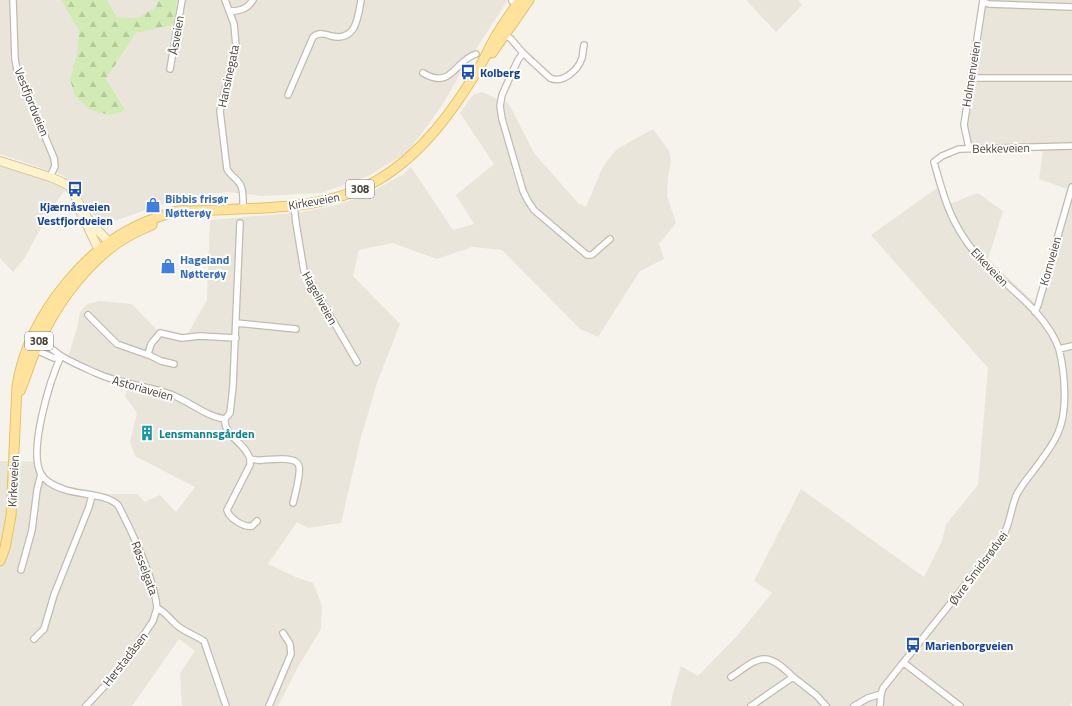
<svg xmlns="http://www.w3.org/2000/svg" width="1072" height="706" viewBox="0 0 1072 706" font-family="'Titillium Web',sans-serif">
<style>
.residential{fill:#eae5da}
.forest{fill:url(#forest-firs)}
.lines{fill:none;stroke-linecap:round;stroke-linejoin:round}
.street-casing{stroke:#c2bbae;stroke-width:8}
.secondary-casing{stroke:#d6c79b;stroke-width:10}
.primary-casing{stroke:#e6c16a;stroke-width:11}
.street{stroke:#fff;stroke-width:5.5}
.secondary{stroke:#fff3cd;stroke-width:8}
.primary{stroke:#ffe39c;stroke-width:9}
.labels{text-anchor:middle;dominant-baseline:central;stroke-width:4;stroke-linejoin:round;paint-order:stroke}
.shield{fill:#fff;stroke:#817c74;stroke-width:1}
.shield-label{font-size:11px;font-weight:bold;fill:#4b4439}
.street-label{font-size:12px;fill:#4b4439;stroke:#fff}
.transit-label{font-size:12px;font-weight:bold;fill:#164399;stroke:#fff;text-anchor:start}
.shop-label{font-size:12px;font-weight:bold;fill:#366cbe;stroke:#fff;text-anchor:start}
.culture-label{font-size:12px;font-weight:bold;fill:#0d838f;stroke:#fff;text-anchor:start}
</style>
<defs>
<pattern id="forest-firs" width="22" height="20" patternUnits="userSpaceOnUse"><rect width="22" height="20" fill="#d2eab5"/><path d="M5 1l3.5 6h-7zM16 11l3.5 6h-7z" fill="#b6ca9c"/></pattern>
</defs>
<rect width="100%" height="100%" fill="#f6f3ec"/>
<path class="residential" d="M0,0H61L79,31L77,53L70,79L110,115L125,111L124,106L106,79L136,33L174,25L177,0H508L463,69L443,104L419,137L406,153L368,176L321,193L263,196L228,192L205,194L164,204L111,222L97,218L87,206L73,183L62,175L0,154Z
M107,0H159L156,7L137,18L117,17Z
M746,0H798L802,5L776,32Z
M984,0H1072V702L1070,706H671L672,697L681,666L698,676L736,637L772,593L754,581L801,489L924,577L942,541L946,524L978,485L988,368L871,235L937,188L944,206L978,193L1003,211L988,259L1035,303L1067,189L1039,179L1043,151L972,146L963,123Z
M482,92L509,104L534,153L578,203L586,207L601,171L607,161L617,149L653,129L669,151L671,160L668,178L667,196L676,223L659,244L664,259L640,271L598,337L580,329L502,250L472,247L437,259L392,243L359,250L353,276L400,324L377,383L361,437L341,523L308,528L297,522L268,564L298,578L313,583L322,606L321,629L298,667L278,706H182L180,673L195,651L179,639L132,706H0V461L39,462L45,475L56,484L108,494H137L145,502L160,495L176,512L195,487L135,456L130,442L137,413L125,396L128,388L68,357L77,328L80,312L87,304L100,301L132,304L156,329L187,335L207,300L210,220L302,212L337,205L368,194L402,175L411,167L453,230L474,224L456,195L494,164L460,113L473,95Z
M0,166L53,183L66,189L53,206L24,259L13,272L0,258Z"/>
<path class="forest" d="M61,0H107L117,17L137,18L156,7L159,0H177L174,25L136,33L106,79L124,107L125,111L110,115L90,110L75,96L70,79L77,53L79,31Z"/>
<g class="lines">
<g class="street-casing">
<path id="street" d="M13,0L15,59L17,70L54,158L55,166L50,177
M225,0L234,24L236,46L220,111L227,169C230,175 236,178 240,184C244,190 243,201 243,208
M512,0V1
M983,2L989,4L1072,7
M230,11C241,11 247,9 253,0
M503,33L511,39L523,53L518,60L510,77L502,95L500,106L502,119L523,191L528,201L534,210L587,255H591L593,254L610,239
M523,53L550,78C563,84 578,70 582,58C583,54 583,49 584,45
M170,69L182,0
M423,73C452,90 454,61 476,54
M971,78H1072
M288,95L313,37C319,32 325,34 331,36C356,42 358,18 361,0
M1072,146L959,149L942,156L934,162C944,198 950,222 975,253C1001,284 1045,309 1059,349L1072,346
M969,148L964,125L983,0
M294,206L296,223L304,271L357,362
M1035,312L1038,305L1072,187
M88,315L117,344L151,356L161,361L174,364
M236,323L296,329
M37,342C47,342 54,352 63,357C73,363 85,368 96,373C123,386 154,385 181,399C195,406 209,417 225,419C223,436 246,443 250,459C254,459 258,461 262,460C270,460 297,455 299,466C301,475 295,494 293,503
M34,349L54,358L61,356
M148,354L151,344L160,333L182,338L200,336L236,338
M61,356C50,380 28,451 41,474C46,483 57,487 66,490C82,495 106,494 118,505C133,534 154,577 157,608C166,612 171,621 179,627C186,632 196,636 204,641L226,706
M225,419L230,413L233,386L240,223
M250,459V465L227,510C229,518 244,528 252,526L257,521
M21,570L32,530L37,490L41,474
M34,639L44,629L54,595L89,507L92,495
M904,663L960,706
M731,677C760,657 765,649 793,677
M86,706L115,675L145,633L153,621L157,608
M269,706L291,654L290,644L283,633
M751,706L793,677L816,695L826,706
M854,706L868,698L881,694
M880,706L881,694L883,688L1001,540C1011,524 1010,509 1017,494C1024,481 1034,471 1042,459C1048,451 1054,442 1058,433C1068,411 1065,373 1059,349"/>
</g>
<g class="secondary-casing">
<path id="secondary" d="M0,161L50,177L62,182L69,186L90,222L108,241L107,250L99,249L97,246L81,213L78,203"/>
</g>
<g class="primary-casing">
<path id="primary" d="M492,53L529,0
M20,391C27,375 31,359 39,343C54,309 78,275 107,251C120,240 137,231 152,225
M0,561L5,548L11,516L17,386C23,348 43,311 68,281C91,253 118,232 153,219C161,216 170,212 179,211C183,210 186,211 189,211C253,207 322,213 378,180C422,154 453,111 479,68C486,56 491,43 499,31C505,21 513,10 520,0"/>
</g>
<use href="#street" class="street"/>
<use href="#secondary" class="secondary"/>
<use href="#primary" class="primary"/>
</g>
<defs>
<g id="bus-bare" transform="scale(1.2)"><path d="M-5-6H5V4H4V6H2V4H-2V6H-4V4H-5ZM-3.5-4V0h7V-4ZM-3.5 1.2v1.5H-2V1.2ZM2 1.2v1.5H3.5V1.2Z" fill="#1a4fb4" stroke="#fff" stroke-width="2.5" paint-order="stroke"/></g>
<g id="shop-bare" transform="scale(1.2)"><path d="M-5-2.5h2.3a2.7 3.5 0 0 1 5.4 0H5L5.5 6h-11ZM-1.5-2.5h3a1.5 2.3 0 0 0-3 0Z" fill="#3f7fe0" stroke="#fff" stroke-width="2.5" paint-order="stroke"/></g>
<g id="building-bare" transform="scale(1.2)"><path d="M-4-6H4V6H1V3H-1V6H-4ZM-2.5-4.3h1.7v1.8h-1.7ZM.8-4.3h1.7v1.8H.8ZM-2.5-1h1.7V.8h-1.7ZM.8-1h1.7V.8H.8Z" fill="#0f9aa8" stroke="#fff" stroke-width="2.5" paint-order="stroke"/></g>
</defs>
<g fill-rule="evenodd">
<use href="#bus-bare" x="468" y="72"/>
<use href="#bus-bare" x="75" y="189"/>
<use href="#shop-bare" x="153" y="205"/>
<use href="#shop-bare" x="168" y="266"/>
<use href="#building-bare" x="147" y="433"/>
<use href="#bus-bare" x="913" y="645"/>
</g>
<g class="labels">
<g class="shield">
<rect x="346" y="180" width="28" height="18" rx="3"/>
<rect x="25" y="332" width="28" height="18" rx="3"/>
</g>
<g class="shield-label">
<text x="360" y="189">308</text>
<text x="39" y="341">308</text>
</g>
<g class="street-label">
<text transform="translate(176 35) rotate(-80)">Åsveien</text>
<text transform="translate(971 74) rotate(-81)">Holmenveien</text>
<text transform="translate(228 76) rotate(-78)">Hansinegata</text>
<text transform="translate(32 102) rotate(68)">Vestfjordveien</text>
<text transform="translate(1001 148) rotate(-1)">Bekkeveien</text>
<text transform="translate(314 201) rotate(-10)">Kirkeveien</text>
<text transform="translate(1050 261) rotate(-74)">Kornveien</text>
<text transform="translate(990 267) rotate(46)">Eikeveien</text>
<text transform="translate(320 298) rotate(61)">Hageliveien</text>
<text transform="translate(143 388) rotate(16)">Astoriaveien</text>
<text transform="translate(13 481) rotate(-87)">Kirkeveien</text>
<text transform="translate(145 568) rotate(70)">Røsselgata</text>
<text transform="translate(978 568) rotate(-53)">Øvre Smidsrødvei</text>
<text transform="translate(125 659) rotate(-52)">Herstadåsen</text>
</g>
<g class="transit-label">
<text x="480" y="72">Kolberg</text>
<text x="75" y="206" text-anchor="middle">Kjærnåsveien<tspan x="75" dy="14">Vestfjordveien</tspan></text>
<text x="925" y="645">Marienborgveien</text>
</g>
<g class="shop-label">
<text x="165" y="198">Bibbis frisør<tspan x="165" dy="14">Nøtterøy</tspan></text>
<text x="180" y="259">Hageland<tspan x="180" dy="14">Nøtterøy</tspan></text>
</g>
<g class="culture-label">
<text x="159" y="433">Lensmannsgården</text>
</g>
</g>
</svg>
